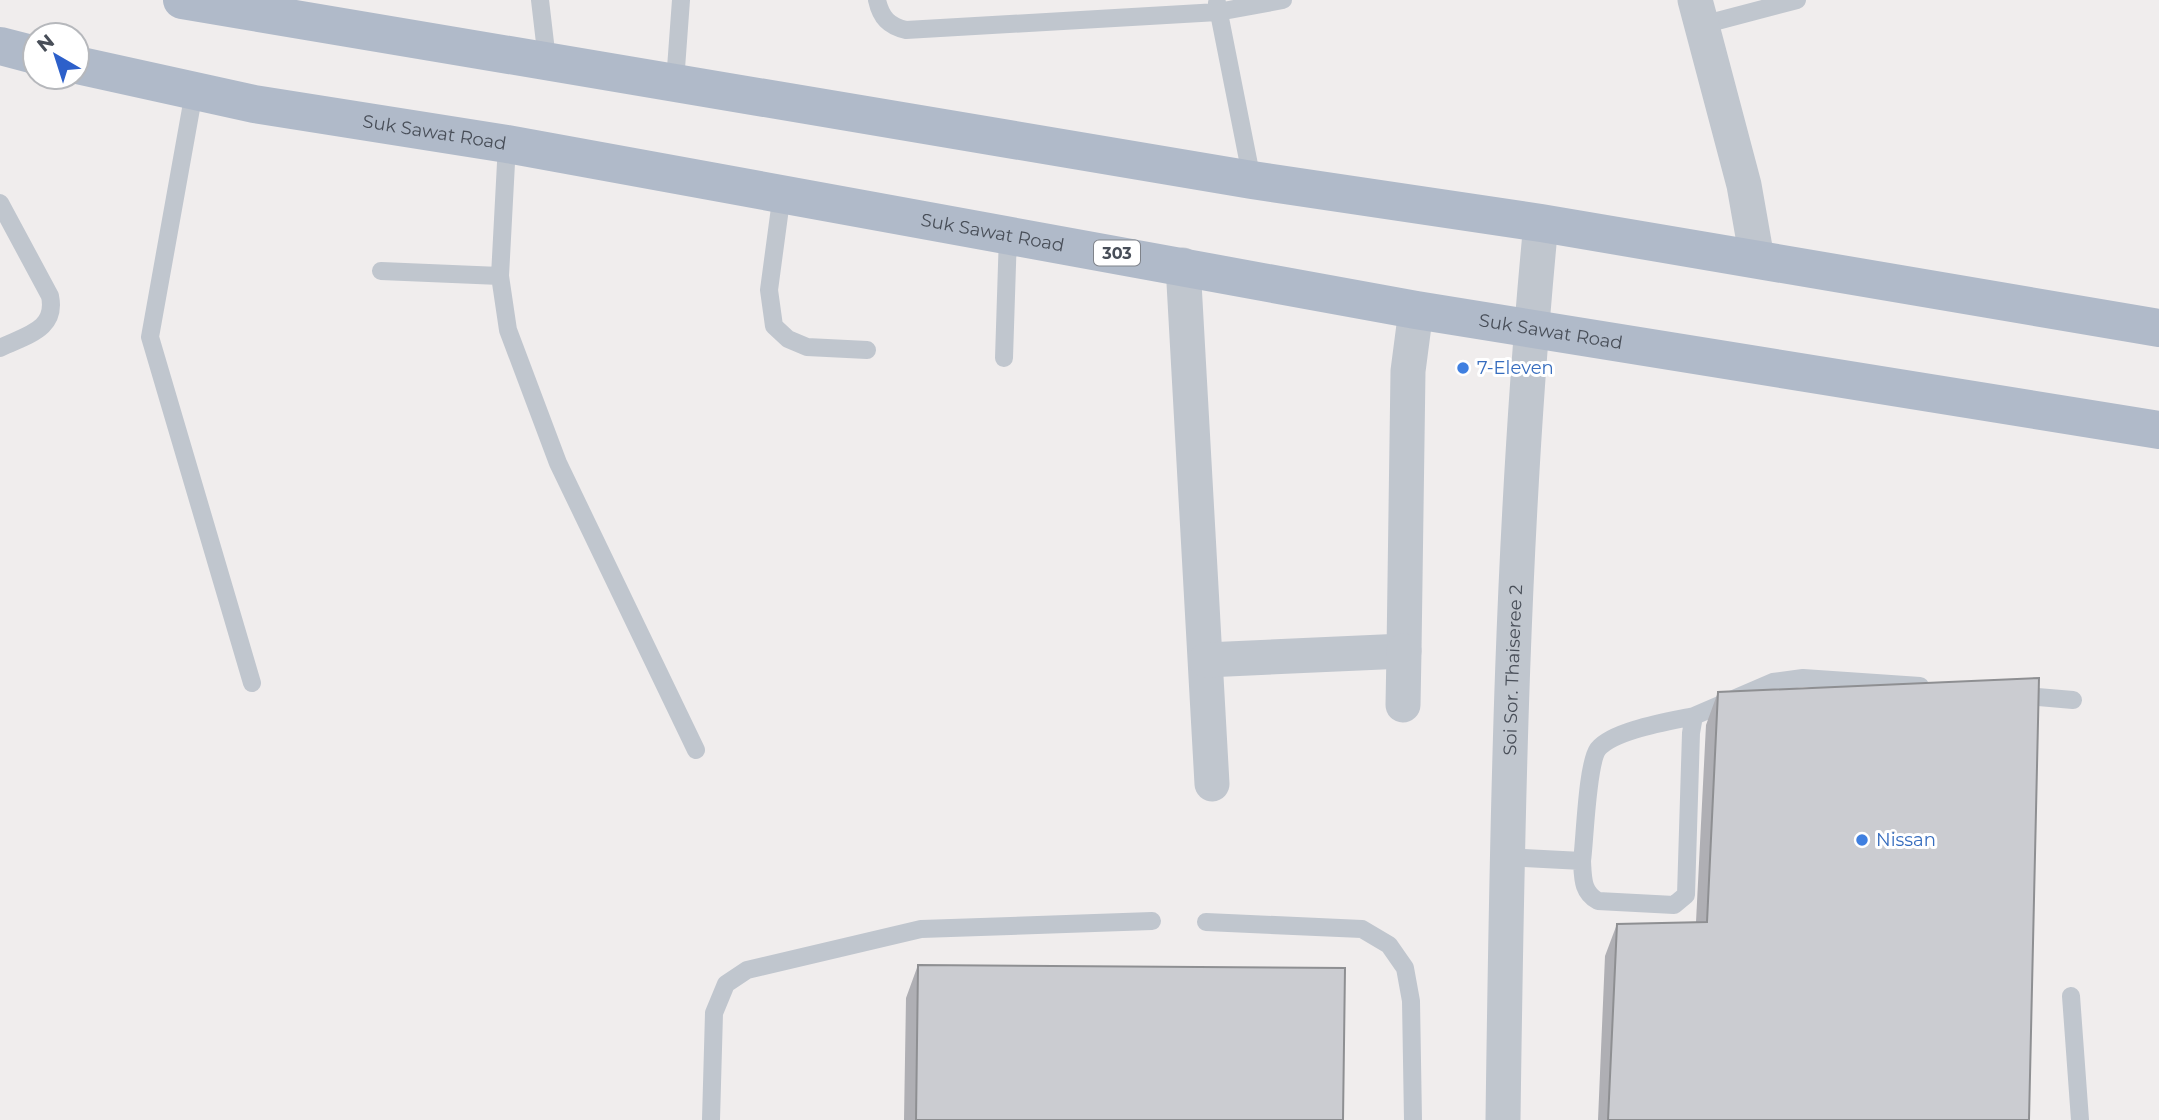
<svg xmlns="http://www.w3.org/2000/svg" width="2159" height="1120" viewBox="0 0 2159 1120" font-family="Montserrat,sans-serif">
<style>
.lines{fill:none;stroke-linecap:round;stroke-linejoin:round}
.lane{stroke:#c0c6ce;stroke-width:18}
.street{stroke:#c0c6ce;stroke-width:35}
.primary{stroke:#b0bac9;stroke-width:38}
.wall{fill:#afafb4}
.building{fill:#cbccd1;stroke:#8e8f92;stroke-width:2}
.shop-dot{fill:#3f7fe0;stroke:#fff;stroke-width:2.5}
.labels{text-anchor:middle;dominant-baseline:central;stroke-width:6;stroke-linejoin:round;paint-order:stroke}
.shield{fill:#fff;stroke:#7f838a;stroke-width:2}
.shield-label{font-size:16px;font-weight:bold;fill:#484e58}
.street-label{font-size:18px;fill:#484e58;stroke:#fff}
.shop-label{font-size:18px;fill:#366cbe;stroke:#fff;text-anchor:start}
</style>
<rect width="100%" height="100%" fill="#f0eded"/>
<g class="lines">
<path class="lane" d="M540,0L547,60
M877,0C881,18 889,26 906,30L1218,12L1283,0
M1217,3L1252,180
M1702,25L1797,0
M675,82L681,0
M194,92L150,337L252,683
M507,144L500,276L508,330L558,463L696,750
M782,193L769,290L774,326L788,339L807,347L867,350
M0,203L50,296C57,330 26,335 0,348
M381,271L500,276
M1004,358L1008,234
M2014,695L2073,700
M1507,857L1582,861C1583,878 1582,892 1598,901L1674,905L1686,895L1691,733L1694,716L1773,682L1803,678L1920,686
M1582,861C1585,839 1587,764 1598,749C1613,730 1671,721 1694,716
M1206,922L1362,929L1389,945L1405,968L1411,1001L1413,1120
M2071,996L2080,1120
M711,1120L714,1013L726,984L747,970L921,929L1152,921"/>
<g class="street">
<path d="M1695,0L1744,185L1757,259"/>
<path d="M1183,265L1212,784"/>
<path d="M1206,660L1404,651L1408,371L1416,310"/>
<path d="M1403,705L1404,651"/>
<path id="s1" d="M1503,1120C1507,820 1512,521 1541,223"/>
</g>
<g class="primary">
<path d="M182,0L1252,180L1541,223L2159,328"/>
<path d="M0,46L35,55"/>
<path id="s2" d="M77,65L254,104L507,144L1416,310L2159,430"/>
</g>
</g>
<path class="wall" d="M1718,692L2029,1120H1598L1605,956L1617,924L1696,922L1706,725Z
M918,965L1343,1120H904L906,998Z"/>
<path class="building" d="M2039,678L2029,1120H1608L1617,924L1707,922L1718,692Z
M918,965L1345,968L1343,1120H916Z"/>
<g class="shop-dot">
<circle cx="1463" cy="368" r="7"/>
<circle cx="1862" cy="840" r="7"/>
</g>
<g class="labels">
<rect class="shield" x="1094" y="240.5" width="46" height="25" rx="5"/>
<g class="shield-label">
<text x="1117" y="253">303</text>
</g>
<g class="street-label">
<text stroke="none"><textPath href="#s2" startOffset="364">Suk Sawat Road</textPath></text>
<text stroke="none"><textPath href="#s2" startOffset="931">Suk Sawat Road</textPath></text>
<text stroke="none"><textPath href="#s2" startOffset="1498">Suk Sawat Road</textPath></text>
<text stroke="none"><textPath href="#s1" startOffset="450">Soi Sor. Thaiseree 2</textPath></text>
</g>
<g class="shop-label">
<text x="1477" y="368">7-Eleven</text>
<text x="1876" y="840">Nissan</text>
</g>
</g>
<g transform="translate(56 56) rotate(321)"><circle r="33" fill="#ffffff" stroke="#b6b8bc" stroke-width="2"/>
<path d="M0-5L12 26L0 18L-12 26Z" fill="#2d60ca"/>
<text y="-10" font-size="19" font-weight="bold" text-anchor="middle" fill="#484e58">N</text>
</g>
</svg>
